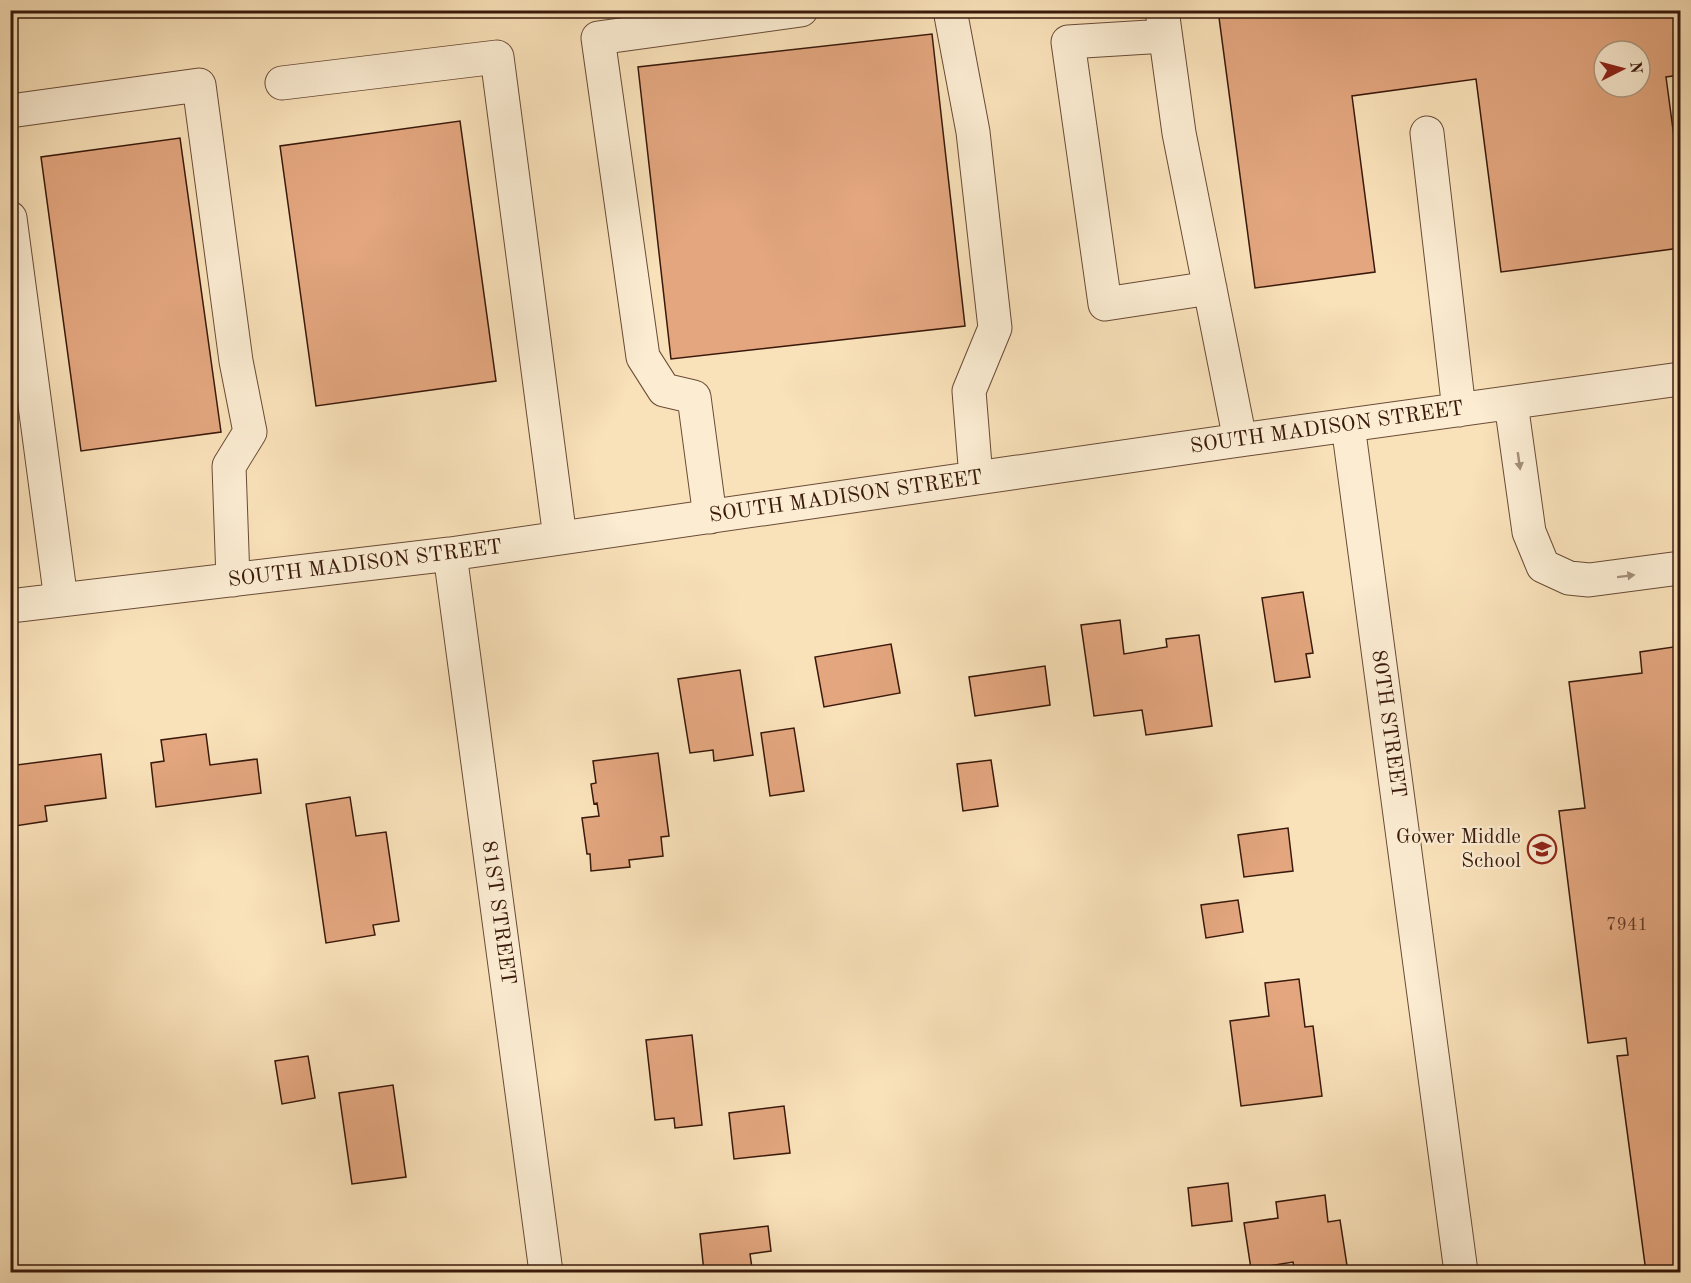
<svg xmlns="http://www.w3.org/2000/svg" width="1691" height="1283" viewBox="0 0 1691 1283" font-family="'Old Standard TT',serif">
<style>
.building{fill:#e3a67f;stroke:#39190b;stroke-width:1.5;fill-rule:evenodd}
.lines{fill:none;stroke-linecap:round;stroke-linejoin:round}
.minor-casing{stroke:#694b36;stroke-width:35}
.minor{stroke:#fbecd2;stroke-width:33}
.oneway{fill:#a48d78}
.labels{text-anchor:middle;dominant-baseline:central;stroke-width:4.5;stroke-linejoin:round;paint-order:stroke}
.number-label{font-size:18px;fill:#643c28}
.street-label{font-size:21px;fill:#39190b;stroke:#fbecd2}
.poi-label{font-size:21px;fill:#39190b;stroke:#fbecd2;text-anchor:end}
</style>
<rect width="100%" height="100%" fill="#f9e1b9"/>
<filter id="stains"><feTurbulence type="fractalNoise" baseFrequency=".00333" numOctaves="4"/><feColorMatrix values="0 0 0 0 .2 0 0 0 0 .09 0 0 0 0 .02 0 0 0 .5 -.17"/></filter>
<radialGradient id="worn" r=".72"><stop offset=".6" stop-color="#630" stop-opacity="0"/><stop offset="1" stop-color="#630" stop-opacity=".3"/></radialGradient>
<path class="building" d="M1218,10H1680V75L1666,77L1680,182V248L1501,272L1476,79L1352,96L1375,272L1255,288ZM1604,51H1640V87H1604Z
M932,34L965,326L671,359L638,67Z
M460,121L496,381L316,406L280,146Z
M180,138L221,432L81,451L41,157Z
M1303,592L1313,653L1306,654L1310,677L1275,682L1262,598Z
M1120,620L1124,654L1167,647L1166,639L1199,635L1212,726L1146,735L1142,710L1094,716L1081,625Z
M891,644L900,693L824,707L815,657Z
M1680,646V1272H1646L1617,1056L1628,1055L1626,1038L1588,1043L1559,811L1585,808L1569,682L1642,673L1640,652Z
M1045,666L1050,705L975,716L969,677Z
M740,670L753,755L714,761L713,750L690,753L678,679Z
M794,728L804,791L770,796L761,733Z
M206,734L210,765L257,759L261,793L156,807L151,763L164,761L161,740Z
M658,753L669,836L661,837L663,856L629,860L630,867L591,871L590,854H587L582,818L599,816L597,803L594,804L591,784L596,783L593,761Z
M16,754L17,765L101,754L106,798L45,806L47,821L15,826L13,808H10V755Z
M991,760L998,806L963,811L957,764Z
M350,797L356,836L386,832L399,921L373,925L375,935L326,943L306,804Z
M1288,828L1293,871L1244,877L1238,835Z
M1238,900L1243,932L1206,938L1201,905Z
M1299,979L1305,1027L1313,1026L1322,1096L1241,1106L1230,1021L1269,1016L1265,983Z
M692,1035L702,1125L675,1128L674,1118L655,1120L646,1040Z
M308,1056L315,1098L282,1104L275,1061Z
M393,1085L406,1177L352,1184L339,1093Z
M784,1106L790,1153L734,1159L729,1113Z
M1228,1183L1232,1221L1192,1226L1188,1188Z
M1325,1195L1328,1222L1340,1220L1348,1272H1295L1293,1262L1251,1269L1244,1223L1278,1218L1276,1202Z
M768,1226L771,1251L750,1254L752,1268L704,1272L700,1234Z"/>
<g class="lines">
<g class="minor-casing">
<path id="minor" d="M950,10L973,132L995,328L969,391L976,478
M1162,10L1179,133L1240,440
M1165,36L1068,42L1105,304L1210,288
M282,83L497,57L560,538
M10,111L199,85L236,361L250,432L229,466L233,580
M1427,133L1459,410
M10,218L61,600
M1511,403L1529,532L1543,566L1569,578L1589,580L1680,568
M1348,425L1461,1272
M710,517L694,397L664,390L643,357L598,38L801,10
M450,554L546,1272
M10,606L450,554L1240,440L1680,379"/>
</g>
<use href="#minor" class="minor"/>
</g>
<defs><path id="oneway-solid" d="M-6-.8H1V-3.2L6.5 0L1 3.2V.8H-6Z" transform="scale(1.5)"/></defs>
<g class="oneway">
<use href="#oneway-solid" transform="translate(1519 461) rotate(82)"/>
<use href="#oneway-solid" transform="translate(1626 576) rotate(-7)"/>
</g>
<defs>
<g id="school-ring" transform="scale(1.5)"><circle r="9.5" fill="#fbecd2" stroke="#8f2418" stroke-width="1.5"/><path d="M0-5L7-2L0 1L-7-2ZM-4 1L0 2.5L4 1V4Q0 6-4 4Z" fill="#8f2418"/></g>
</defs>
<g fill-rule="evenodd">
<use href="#school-ring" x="1542" y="849"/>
</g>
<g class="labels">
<g class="number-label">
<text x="1627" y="925">7941</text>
</g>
<g class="street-label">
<text transform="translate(1327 428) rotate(-8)">SOUTH MADISON STREET</text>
<text transform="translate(846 497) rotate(-8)">SOUTH MADISON STREET</text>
<text transform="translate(365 564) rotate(-7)">SOUTH MADISON STREET</text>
<text transform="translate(1388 724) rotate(82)">80TH STREET</text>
<text transform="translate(498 913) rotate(82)">81ST STREET</text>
</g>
<g class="poi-label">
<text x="1521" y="837">Gower Middle<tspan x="1521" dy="24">School</tspan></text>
</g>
</g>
<rect width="1691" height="1283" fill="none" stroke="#f9e1b9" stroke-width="36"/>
<rect x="12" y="12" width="1667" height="1259" fill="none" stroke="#39190b" stroke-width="3"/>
<rect x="18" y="18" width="1655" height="1247" fill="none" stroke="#39190b" stroke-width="1.5"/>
<g transform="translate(1622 69) rotate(84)"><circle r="28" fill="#fbecd2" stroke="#ad9882" stroke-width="1.5"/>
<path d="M0-4.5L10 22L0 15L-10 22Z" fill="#8f2418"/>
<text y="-9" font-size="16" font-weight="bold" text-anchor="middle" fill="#39190b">N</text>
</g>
<rect width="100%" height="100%" filter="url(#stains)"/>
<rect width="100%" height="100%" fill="url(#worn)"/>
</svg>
